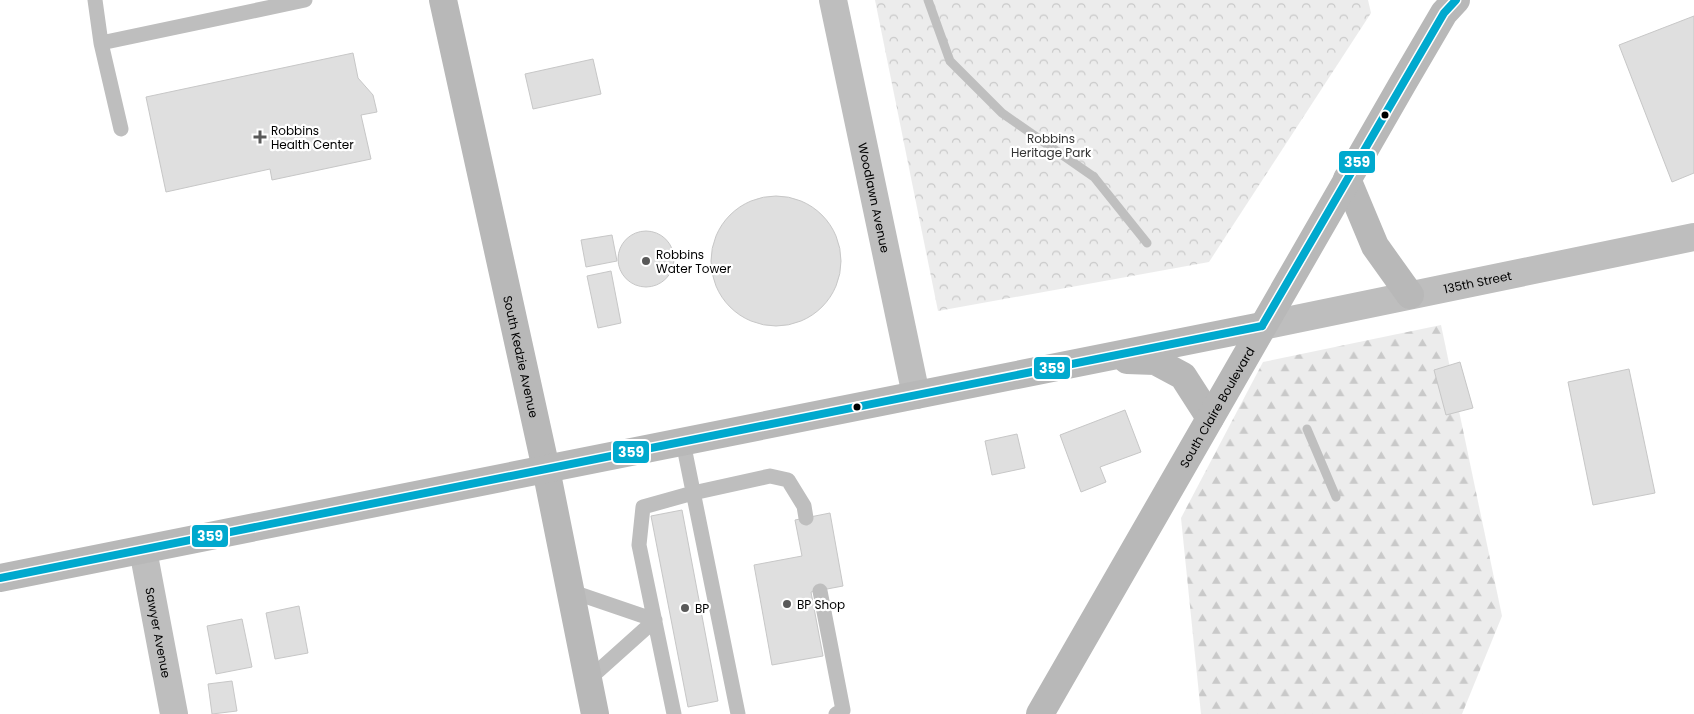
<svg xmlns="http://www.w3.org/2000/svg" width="1694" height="714" viewBox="0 0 1694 714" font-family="Poppins,sans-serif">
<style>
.forest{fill:url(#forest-firs)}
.park{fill:url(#park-crowns)}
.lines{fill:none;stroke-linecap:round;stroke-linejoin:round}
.stream{stroke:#bfbfbf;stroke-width:9}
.building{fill:#dfdfdf;stroke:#c7c7c7}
.lane{stroke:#bebebe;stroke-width:15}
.street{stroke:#bebebe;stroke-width:28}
.secondary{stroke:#b8b8b8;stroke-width:28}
.bus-1-casing{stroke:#fff;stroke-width:11}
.bus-1{stroke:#00a9ce;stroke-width:8}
.bus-dot{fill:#000;stroke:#fff;stroke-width:2}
.poi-dot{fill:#595959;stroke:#fff;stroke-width:2}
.labels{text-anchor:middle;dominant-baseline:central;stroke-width:4.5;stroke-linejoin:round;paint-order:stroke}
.poi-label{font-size:12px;fill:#000;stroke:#fff;text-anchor:start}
.park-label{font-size:12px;fill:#333;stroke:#fff}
.street-label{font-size:12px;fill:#000;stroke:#fff}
.line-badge{stroke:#fff;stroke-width:2}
.badge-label{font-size:14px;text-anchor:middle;font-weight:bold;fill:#fff}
</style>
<defs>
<pattern id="forest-firs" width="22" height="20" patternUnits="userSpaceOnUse" patternTransform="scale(1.25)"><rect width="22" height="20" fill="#ececec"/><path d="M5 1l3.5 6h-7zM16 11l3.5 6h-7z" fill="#c9c9c9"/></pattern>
<pattern id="park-crowns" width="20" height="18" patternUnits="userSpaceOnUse" patternTransform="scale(1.25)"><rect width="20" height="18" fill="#ececec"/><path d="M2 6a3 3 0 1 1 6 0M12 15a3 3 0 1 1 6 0" fill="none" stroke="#c9c9c9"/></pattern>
</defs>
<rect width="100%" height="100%" fill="#fff"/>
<path class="forest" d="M1441,325L1502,616L1462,714H1201L1181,518L1263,362Z"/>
<path class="park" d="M875,0H1368L1371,13L1209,262L938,311Z"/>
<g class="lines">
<path class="stream" d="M928,0L950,61L1002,113L1094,177L1147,243
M1307,429L1336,497"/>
</g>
<path class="building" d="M1694,16V173L1672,182L1619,45Z
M353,53L358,78L373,95L377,112L361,115L371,159L272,180L270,169L166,192L146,97Z
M593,59L601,94L533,109L525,74Z
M711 261a65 65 0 1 1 130 0a65 65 0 1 1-130 0Z
M618 259a28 28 0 1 1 56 0a28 28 0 1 1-56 0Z
M612,235L617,261L586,267L581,240Z
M611,271L621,323L598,328L587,276Z
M1460,362L1473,408L1446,415L1434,370Z
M1629,369L1655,493L1593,505L1568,382Z
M1125,410L1141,452L1100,467L1106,482L1081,492L1060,435Z
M1017,434L1025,468L992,475L985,441Z
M682,510L718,701L688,707L651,516Z
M830,513L843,586L811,592L823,656L772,665L754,565L802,556L795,520Z
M299,606L308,653L275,659L266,613Z
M242,619L252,667L216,674L207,626Z
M232,681L237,711L212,714L208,684Z"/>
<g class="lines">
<path class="lane" d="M95,0L101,43L121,129
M101,43L305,0
M683,442L738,714
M570,591L655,620L588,680
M820,591L843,710L836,714
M674,714L639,545L643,507L693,493L770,476L788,480L804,506L806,518"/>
<g class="street">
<path id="s1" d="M833,0L916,395"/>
<path id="s2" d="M1262,326L1694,237"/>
<path id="s3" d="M143,550L174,714"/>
</g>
<g class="secondary">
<path id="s4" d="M443,0L546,469L595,714"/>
<path d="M1347,179L1375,246L1410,295"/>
<path d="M1127,360L1155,361L1183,376L1210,418"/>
<path d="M0,578L1262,326"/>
<path id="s5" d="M1040,714L1403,83L1444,13L1456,0"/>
</g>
<g class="bus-1-casing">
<path id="bus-1" d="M1262,326L1444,13L1456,0
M0,578L1262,326"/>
</g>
<use href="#bus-1" class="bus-1"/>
</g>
<g class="bus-dot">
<circle cx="1385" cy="115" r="4.5"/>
<circle cx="857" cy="407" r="4.5"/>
</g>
<g class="poi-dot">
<path d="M257.5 129.5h5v5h5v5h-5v5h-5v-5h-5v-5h5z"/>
<circle cx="646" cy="261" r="5"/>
<circle cx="787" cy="604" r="5"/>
<circle cx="685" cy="608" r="5"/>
</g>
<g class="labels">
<g class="poi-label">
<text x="271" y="130">Robbins<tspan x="271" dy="14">Health Center</tspan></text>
<text x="656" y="254">Robbins<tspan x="656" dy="14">Water Tower</tspan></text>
<text x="797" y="604">BP Shop</text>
<text x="695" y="608">BP</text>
</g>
<g class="park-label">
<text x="1051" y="138">Robbins<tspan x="1051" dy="14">Heritage Park</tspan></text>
</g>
<g class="street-label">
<text stroke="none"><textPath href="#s1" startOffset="202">Woodlawn Avenue</textPath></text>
<text stroke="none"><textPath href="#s2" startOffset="220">135th Street</textPath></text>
<text stroke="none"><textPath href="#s4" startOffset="365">South Kedzie Avenue</textPath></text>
<text stroke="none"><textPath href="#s5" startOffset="354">South Claire Boulevard</textPath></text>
<text stroke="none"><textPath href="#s3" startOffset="84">Sawyer Avenue</textPath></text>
</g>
</g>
<g class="line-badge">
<rect x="1338" y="150" width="38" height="24" rx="5" fill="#00a9ce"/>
<rect x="1033" y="356" width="38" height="24" rx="5" fill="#00a9ce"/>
<rect x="612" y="440" width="38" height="24" rx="5" fill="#00a9ce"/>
<rect x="191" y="524" width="38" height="24" rx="5" fill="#00a9ce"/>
</g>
<g class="badge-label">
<text x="1357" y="167">359</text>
<text x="1052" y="373">359</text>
<text x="631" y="457">359</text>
<text x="210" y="541">359</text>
</g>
</svg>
